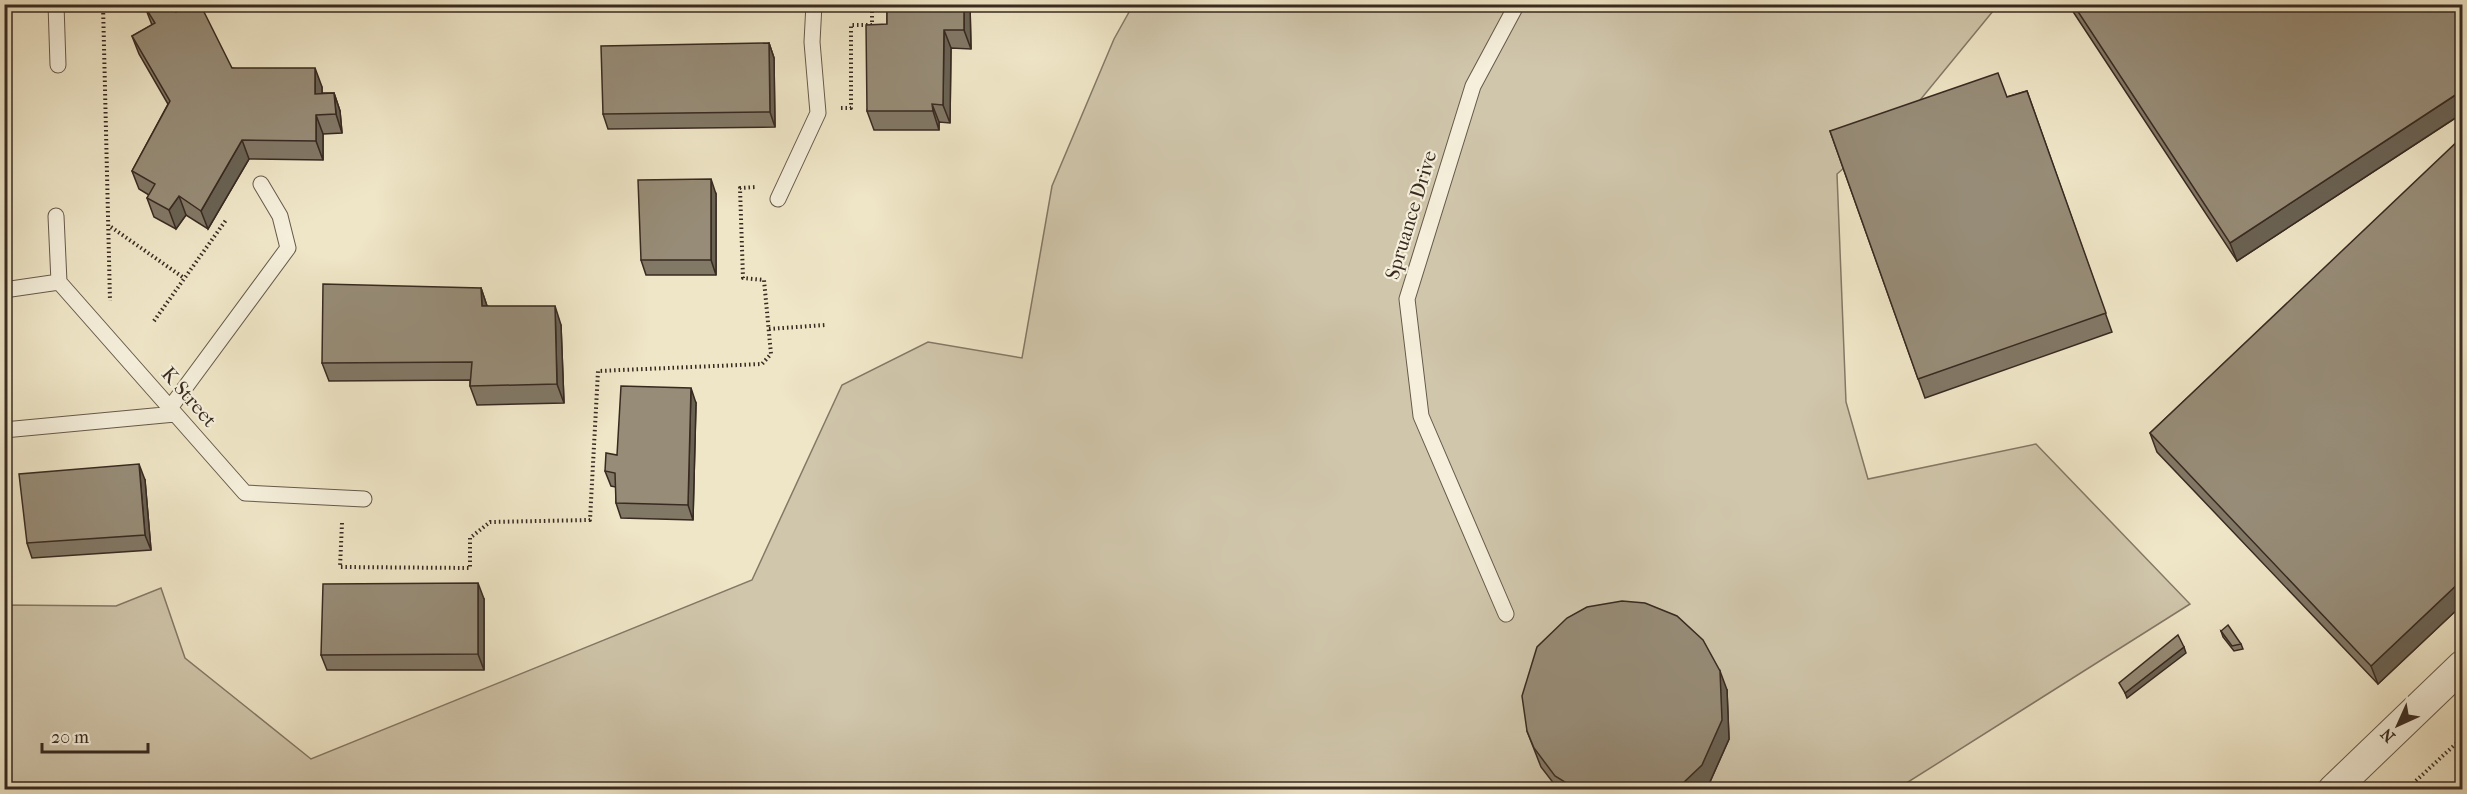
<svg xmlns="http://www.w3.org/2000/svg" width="2467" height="794" viewBox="0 0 2467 794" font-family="'IM FELL French Canon',serif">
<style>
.green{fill:#d0c6ab;stroke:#847866;stroke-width:1.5}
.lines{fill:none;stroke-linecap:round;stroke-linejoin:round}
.service-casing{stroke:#66594a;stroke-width:17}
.minor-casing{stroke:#66594a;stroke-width:32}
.path{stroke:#382a21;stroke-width:4;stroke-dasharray:1.5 3;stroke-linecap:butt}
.service{stroke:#f5efdb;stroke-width:15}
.minor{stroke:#f5efdb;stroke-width:30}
.wall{fill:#827866;stroke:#382a21;stroke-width:1.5}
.shaded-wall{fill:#6a6253;stroke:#382a21;stroke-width:1.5}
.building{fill:#978c77;stroke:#382a21;stroke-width:1.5}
.labels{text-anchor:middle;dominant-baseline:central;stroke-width:4.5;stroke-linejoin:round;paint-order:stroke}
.street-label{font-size:20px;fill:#382a21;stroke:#f5efdb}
</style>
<rect width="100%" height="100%" fill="#efe6c7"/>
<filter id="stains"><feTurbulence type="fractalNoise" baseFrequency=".00333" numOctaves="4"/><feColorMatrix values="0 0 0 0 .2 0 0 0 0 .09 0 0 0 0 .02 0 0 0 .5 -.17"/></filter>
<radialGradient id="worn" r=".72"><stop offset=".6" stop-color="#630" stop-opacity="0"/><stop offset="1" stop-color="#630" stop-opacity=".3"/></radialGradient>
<path class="green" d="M1133,5H1998L1916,105L1837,174L1846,402L1868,479L2036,444L2190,604L1897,789L5,790V605L116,606L161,588L185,658L311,759L752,580L842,385L928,342L1022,358L1052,186L1114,39Z"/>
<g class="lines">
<g class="service-casing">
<path id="service" d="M56,4L58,65
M778,199L818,113L812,42L814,4
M56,216L59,282
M4,290L59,282L245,493L364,499
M170,408L288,248L280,216L261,184
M4,430L175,414
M1506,614L1421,416L1407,299L1473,86L1517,4"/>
</g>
<g class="minor-casing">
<path id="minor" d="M2333,790L2462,666"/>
</g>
<path class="path" d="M103,4L110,301
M841,108H851V25H872V4
M111,227L184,278
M154,321L226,220
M769,329L825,325
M342,523L340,567L470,568V538L490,522L590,520L598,371L762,364L771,354L764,280L743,278L740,188L756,187
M2406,790L2462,738"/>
<use href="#service" class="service"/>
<use href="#minor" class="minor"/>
</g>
<path class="wall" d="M887,4H970L971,49L951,48L950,123L939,122V130H874L867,111L887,24Z
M2068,4H2463V113L2237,261Z
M145,7L176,12L232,68L322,87V93H334L340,111L342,133L323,134V160L249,159L208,229L186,215L176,229L154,217L147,198L149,195L139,189L132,171L168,104L139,54L132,36L152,25Z
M769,43L774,58L775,127L608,129L603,114Z
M2027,91L2112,332L1925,398L1830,131L2007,97Z
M2463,139V604L2378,684L2157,452L2150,433Z
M716,194V275H646L641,260Z
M481,288L487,306L561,325L564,403L477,405L470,386V380L329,381L322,363Z
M696,403L693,520L621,518L616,503V487L611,486L605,471L617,455Z
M145,480L151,550L32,558L27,543Z
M484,599V670H327L321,655Z
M2221,631L2241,644L2243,649L2234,651L2223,637Z
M1727,690L1729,739L1709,784L1703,789H1558L1541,767L1527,731Z"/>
<path class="shaded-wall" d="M964,4H970L971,49L964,30Z
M944,30L951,48L950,123L943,105Z
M769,43L774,58L775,127L770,112Z
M315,68L322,87V113L315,94Z
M2463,90V113L2237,261L2230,243Z
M334,93L340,111L342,133L336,114Z
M932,104L939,122V130L933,111Z
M316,115L323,134V160L316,141Z
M242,140L249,159L208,229L201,211Z
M711,179L716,194V275L711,260Z
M179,196L186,215L176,229L169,210Z
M481,288L487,306H482Z
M555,306L561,325L564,403L557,384Z
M691,388L696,403L693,520L688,505Z
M139,464L145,480L151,550L145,535Z
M2463,579V604L2378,684L2371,666Z
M478,583L484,599V670L478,654Z
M2184,647L2186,653L2127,698L2125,693Z
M1720,671L1727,690L1729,739L1709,784L1703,789H1684L1682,784Z"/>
<path class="building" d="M149,4H172L176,12L188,4H200L232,68H315V94L334,93L336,114L316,115V141L242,140L201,211L179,196L169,210L147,198L155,184L132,171L170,101L132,36L155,23L145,7Z
M887,4H964V30H944L943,105L932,104L933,111H867L866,25L887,24Z
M2073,4H2463V90L2230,243Z
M769,43L770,112L603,114L601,46Z
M1998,73L2007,97L2027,91L2106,313L1918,379L1830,131Z
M2461,138L2463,139V579L2371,666L2150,433Z
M711,179V260H641L638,180Z
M323,284L481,288L482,306H555L557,384L470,386L472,362L322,363Z
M621,386L691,388L688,505L616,503L615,473L605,471L606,453L617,455Z
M139,464L145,535L27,543L19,474Z
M478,583V654L321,655L323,584Z
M1622,601L1645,603L1677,616L1703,640L1720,671L1722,720L1702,765L1682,784L1670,789H1576L1555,776L1534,748L1527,731L1522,696L1537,647L1567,618L1587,607Z
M2228,625L2241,644L2232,646L2221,631Z
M2178,635L2184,647L2125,693L2119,683Z"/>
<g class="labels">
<g class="street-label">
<text transform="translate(1411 215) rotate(-73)">Spruance Drive</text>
<text transform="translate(189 397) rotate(49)">K Street</text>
</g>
</g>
<rect width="2467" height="794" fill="none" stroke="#efe6c7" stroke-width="24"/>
<rect x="6" y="6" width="2455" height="782" fill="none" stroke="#382a21" stroke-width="3"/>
<rect x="12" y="12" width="2443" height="770" fill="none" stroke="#382a21" stroke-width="1.5"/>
<g transform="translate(2398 725) rotate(225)" stroke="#f5efdb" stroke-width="4.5" paint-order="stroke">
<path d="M0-4.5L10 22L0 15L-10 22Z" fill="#382a21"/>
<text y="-9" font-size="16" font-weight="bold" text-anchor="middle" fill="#382a21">N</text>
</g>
<path d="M42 743v9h106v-9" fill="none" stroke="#382a21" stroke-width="3"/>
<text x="51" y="743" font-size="18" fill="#382a21" stroke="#f5efdb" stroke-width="4.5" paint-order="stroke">20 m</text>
<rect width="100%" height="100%" filter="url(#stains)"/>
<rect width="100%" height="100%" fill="url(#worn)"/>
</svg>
